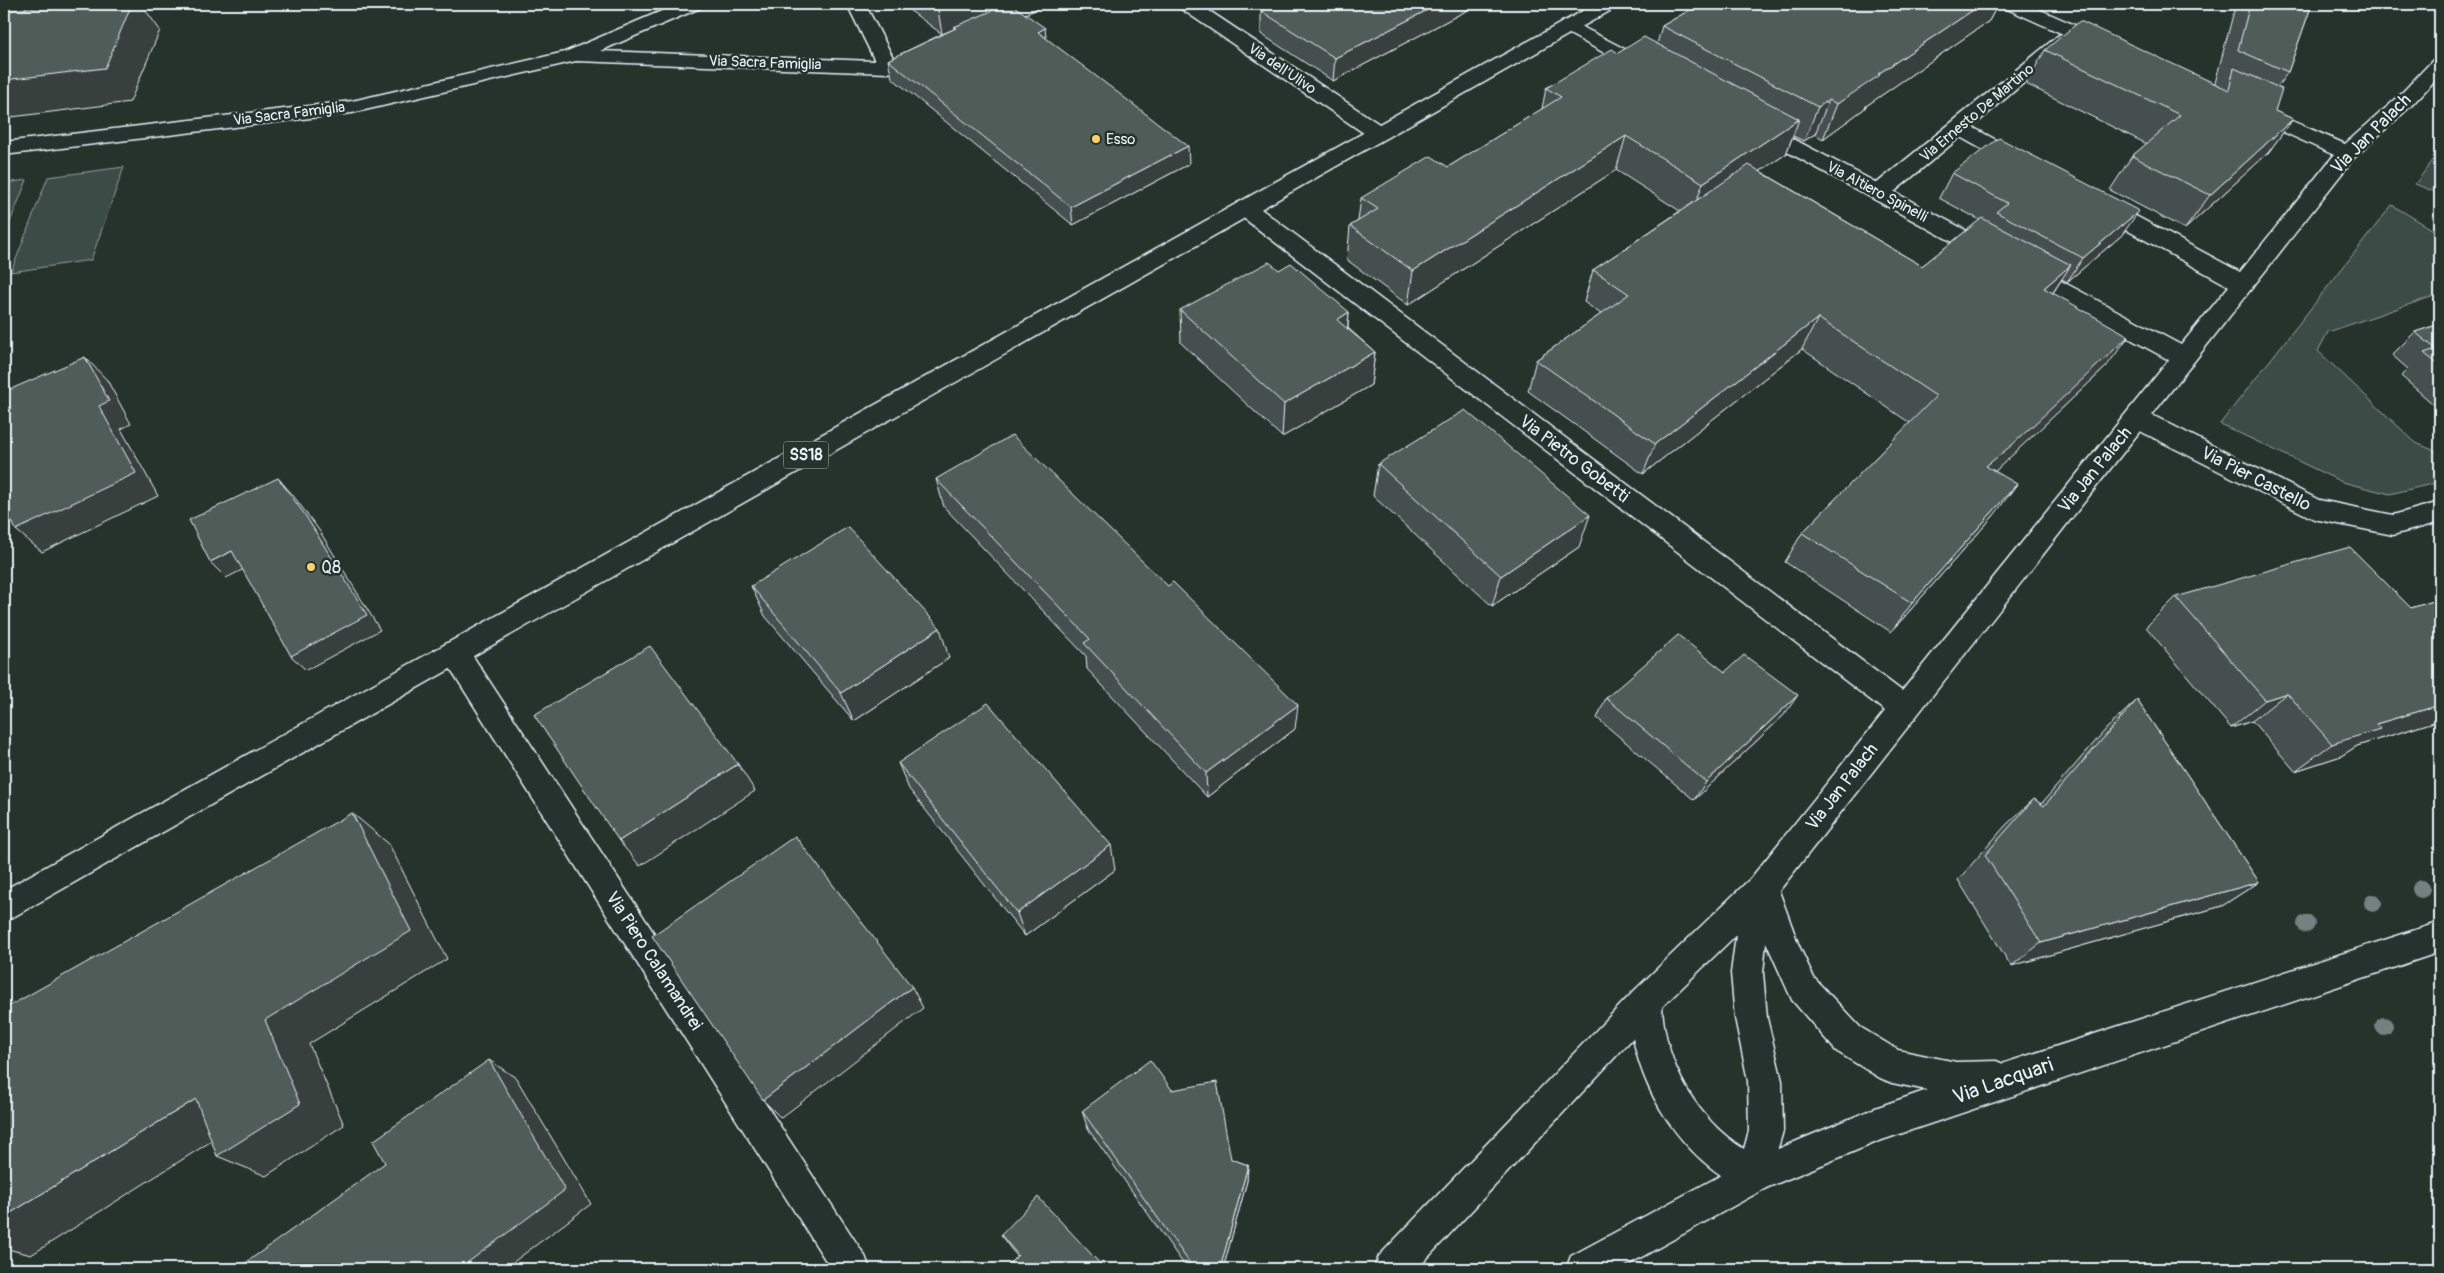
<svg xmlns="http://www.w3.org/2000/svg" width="2444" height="1273" viewBox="0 0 2444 1273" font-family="Pangolin,sans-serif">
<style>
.green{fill:#3e4b47;stroke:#939ea0}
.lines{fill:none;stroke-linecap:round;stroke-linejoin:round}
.street-casing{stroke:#e8f1f8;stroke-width:3}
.secondary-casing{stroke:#e8f1f8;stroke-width:3}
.primary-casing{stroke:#e8f1f8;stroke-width:3}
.street{fill:#26332d;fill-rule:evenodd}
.secondary{fill:#26332d;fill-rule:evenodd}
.primary{fill:#26332d;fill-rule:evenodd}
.tree{fill:#758080}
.wall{fill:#454f4d;stroke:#e8f1f8}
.shaded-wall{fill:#38403e;stroke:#e8f1f8}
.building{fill:#505c59;stroke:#e8f1f8}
.poi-dot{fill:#ffd166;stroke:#26332d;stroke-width:2}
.labels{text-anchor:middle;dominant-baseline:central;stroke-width:5;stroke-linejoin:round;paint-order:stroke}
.far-street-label{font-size:15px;fill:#e8f1f8;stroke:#26332d}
.far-poi-label{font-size:15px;fill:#e8f1f8;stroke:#26332d;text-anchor:start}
.shield{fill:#26332d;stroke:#aeb8bb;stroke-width:1}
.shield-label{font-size:16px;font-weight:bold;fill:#e8f1f8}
.street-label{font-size:18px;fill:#e8f1f8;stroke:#26332d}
.poi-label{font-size:18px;fill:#e8f1f8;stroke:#26332d;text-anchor:start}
.near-street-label{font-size:21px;fill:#e8f1f8;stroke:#26332d}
</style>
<rect width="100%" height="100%" fill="#26332d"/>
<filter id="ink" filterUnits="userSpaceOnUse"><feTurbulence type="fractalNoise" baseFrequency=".02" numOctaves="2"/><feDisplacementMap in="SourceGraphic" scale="10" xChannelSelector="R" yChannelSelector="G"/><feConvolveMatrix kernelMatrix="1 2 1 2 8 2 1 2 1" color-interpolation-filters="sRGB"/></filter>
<g filter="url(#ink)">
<path class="green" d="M2440,151V194L2415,184Z
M124,167L91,260L11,272L48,177Z
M27,180L4,237V183Z
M2392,205L2440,234V294L2328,332L2318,351L2416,443L2440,453V482L2390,494L2342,482L2220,424Z"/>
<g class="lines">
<g class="street-casing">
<path id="street" d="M678,4H702L700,8L600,51L875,61L847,4H865L898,67L895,71L888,73L576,61L352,113L4,155V142L352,101L565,52Z
M1015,4H1039L1037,8L993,28H979L976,24L979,20Z
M1178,4H1199L1385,128L1388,133L1385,138L1378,139L1371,138L1180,8Z
M2003,4H2027L2111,41L2114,45L2111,49H2097L2075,39L1972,127L2028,157L2032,162L2028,167L2021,169L2014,167L1960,137L1894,192L2181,345L2229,286L2090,210L2087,205L2090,200L2098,198L2106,200L2240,272L2334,155L2246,115L2243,111L2246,107L2253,105L2260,107L2345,144L2397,98L2433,60L2440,58V75L2411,106L2354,158L2152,415L2319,500L2393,515L2440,502V522L2393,535L2314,519L2140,431L1779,891L1799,946L1814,978L1860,1027L1898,1050L1956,1062L1996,1061L2008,1066L2013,1078L2008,1090L1996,1095L1956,1096L1892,1083L1880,1078L1836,1051L1792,1000L1766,942L1763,973L1767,1018L1782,1081L1783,1131L1766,1188L1754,1193C1692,1168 1646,1104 1633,1038L1417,1269H1374L1379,1256L1635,990L1751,878L1885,711L1237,213L1234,208L1237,203L1245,201L1253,203L1902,691L2169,360L1749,131L1746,127L1749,123L1756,121L1763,123L1877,183L2059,35L2063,34L2005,8ZM1736,935L1731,973L1735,1018L1748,1081L1749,1131L1744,1149C1696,1119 1665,1063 1662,1007Z
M1569,20L1659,67L1662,71L1659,75L1652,77L1645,75L1562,30L1559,26L1562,22Z
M455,640L465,644L865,1256L870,1269H831L445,660L441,652L445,644Z"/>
</g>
<g class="secondary-casing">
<path id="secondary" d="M2440,922V952L1879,1141L1766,1188L1620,1269H1566L1571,1256L1742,1164L1878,1107L2011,1061Z"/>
</g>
<g class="primary-casing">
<path id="primary" d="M1595,4H1617L1615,8L15,916L4,921V890Z"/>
</g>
<use href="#street" class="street"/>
<use href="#secondary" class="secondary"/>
<use href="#primary" class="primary"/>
</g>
<g class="tree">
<circle cx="2421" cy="889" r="9"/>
<circle cx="2373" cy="903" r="9"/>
<circle cx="2306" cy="924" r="9"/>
<circle cx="2384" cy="1026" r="9"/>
</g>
<path class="wall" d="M901,4H996L997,8L1046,38L1189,164L1073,225L892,78L888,60L942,34Z
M1275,4H1479L1333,81L1261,34V11Z
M1700,4H1998L1989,21L1866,106L1864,109L1823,139L1815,134L1804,141L1793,136L1786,154L1760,171L1922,266L1980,220L1939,198L1952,173L2122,235L2067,282L2062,279L2053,293L2106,367L1995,471V514L1891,632L1785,562L1802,533L1910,423L1802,349L1643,474L1528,391L1536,360L1601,314L1584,302L1593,270L1680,211L1616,170L1408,305L1347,260L1350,226L1358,221L1361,198L1448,167L1542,109L1546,88L1618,53L1657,44L1662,26Z
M2237,4H2312L2288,72L2278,86L2275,111L2293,119L2268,153L2185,229L2110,190L2132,156L2147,144L2026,84L2045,50L2215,83L2235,7Z
M1279,270L1349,312L1348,328L1375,352L1371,385L1282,437L1181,343L1180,310Z
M2440,324V410L2401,376L2408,369L2392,355L2415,332Z
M1378,464L1579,547L1492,606L1373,496Z
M936,479L1295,729L1207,797L1087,669L1086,656L944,507Z
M751,586L949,658L854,721L765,616Z
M2176,597L2411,608L2440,599V720L2357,746L2341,756L2295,771L2252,721L2231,728L2146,627Z
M1725,672L1784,715L1694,800L1597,718L1606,698Z
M2137,700L2259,882L2222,906L2011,966L1958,880L2006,825L2034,799L2041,804L2107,728Z
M898,763L1115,870L1025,936L909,789Z
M1172,1090L1231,1159L1248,1165L1247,1181L1223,1269H1187L1088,1129L1082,1111Z
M1001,1235L1105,1269L1017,1256L1010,1248Z"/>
<path class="shaded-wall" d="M4,4H30L11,20L4,11Z
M132,4H141L160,30L130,102L4,118V80Z
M952,4H996L997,10L954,27V29L942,34L938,10Z
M1439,4H1479L1333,81L1335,58Z
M1982,4H1998L1989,21L1866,106L1864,109L1823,139L1837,104L1878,74Z
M1045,28L1047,46L1038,32Z
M1829,100L1815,134L1804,141L1818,107Z
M1799,119L1786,154L1691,217L1703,183Z
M2293,119L2268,153L2185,229L2210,195Z
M1626,136L1616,170L1408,305L1413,271Z
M1188,146L1189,164L1073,225L1071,207Z
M2139,211L2122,235L2067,282L2083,258Z
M2071,265L2050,297L2044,288Z
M1349,312L1346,345L1337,320Z
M1818,318L1802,349L1643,474L1655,444Z
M2129,336L2106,367L1990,476L1986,466Z
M1375,352L1371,385L1282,437L1284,404Z
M85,357L107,380L131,424L121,429L158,496L42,552L16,530L99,406Z
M278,478L292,494L319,530L380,630L306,670L291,656Z
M2017,484L1995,514L1891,632L1912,603Z
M1590,515L1579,547L1492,606L1501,576Z
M232,551L248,567L226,578L210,562Z
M940,628L949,658L854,721L841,693Z
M2287,693L2252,721L2231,728L2265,700Z
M1798,695L1784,715L1694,800L1706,782Z
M1298,705L1295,729L1207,797L1206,773Z
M2440,705V720L2357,746L2341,756L2295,771L2332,744L2376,724Z
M738,764L755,791L640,866L619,841Z
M352,813L389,844L447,959L309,1044L344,1125L266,1176L217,1156L265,1020Z
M1111,845L1115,870L1025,936L1017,913Z
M2259,882L2222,906L2011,966L2041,943Z
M912,987L923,1008L781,1118L763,1100Z
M489,1060L516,1078L591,1204L504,1269H459Z
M196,1099L245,1120L31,1255L4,1248V1217Z
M1248,1165L1247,1181L1223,1269H1220Z"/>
<path class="building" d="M66,4H132L105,68L4,80V11Z
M929,4H952L938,10Z
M1008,4H1011L1045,28L1038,32L1188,146L1071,207L888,60L956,28L954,27Z
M1275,4H1439L1335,58L1261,11Z
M1700,4H1982L1878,74L1880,75L1837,104L1829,100L1818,107L1662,26Z
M2250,4H2312L2288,72L2238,50Z
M2080,21L2229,90L2234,68L2282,89L2275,111L2293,119L2210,195L2132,156L2180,115L2045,50Z
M1644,37L1799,119L1703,183L1626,136L1413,271L1350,226L1378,209L1361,198L1431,156L1448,167L1561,97L1546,88L1612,49L1618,53Z
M1999,138L2139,211L2083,258L1996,212L2007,203L1952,173Z
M1749,165L1922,266L1982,218L2071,265L2044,288L2129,336L2012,445L1986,466L2017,484L1912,603L1802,533L1936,396L1818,318L1655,444L1536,360L1629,294L1593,270Z
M1269,262L1279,270L1291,263L1349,312L1337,320L1375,352L1284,404L1180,310Z
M2440,324V366L2424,353L2436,349L2415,332Z
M85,357L109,401L99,406L136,473L16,530L4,504V392Z
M1465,410L1590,515L1501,576L1378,464Z
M1012,435L1168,586L1173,582L1298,705L1206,773L1084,643L1090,639L936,479Z
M278,478L305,515L367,615L291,656L232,551L210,562L189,520Z
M848,527L940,628L841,693L751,586Z
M2350,547L2411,608L2440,599V705L2376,724L2380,729L2332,744L2287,693L2265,700L2176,597Z
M1678,635L1725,672L1744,655L1798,695L1706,782L1606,698Z
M650,646L738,764L619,841L534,715Z
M2137,700L2259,882L2041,943L1985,855L2034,799L2044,806Z
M988,703L1111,845L1017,913L898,763Z
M352,813L411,931L265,1020L300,1104L217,1156L196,1099L4,1217V1009Z
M795,836L912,987L763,1100L652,936Z
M489,1060L565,1190L459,1269H237L385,1163L373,1141Z
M1150,1060L1172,1090L1217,1082L1231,1159L1248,1165L1220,1269H1194L1082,1111Z
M1038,1197L1105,1269H1004L1018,1255L1001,1235Z"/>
</g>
<g class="poi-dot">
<circle cx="1096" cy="139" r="5"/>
<circle cx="311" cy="567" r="5"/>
</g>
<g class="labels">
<g class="far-street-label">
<text transform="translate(765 63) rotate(2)">Via Sacra Famiglia</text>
<text transform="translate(1282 69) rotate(34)">Via dell'Ulivo</text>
<text transform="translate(1977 113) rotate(-40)">Via Ernesto De Martino</text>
<text transform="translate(289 114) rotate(-7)">Via Sacra Famiglia</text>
<text transform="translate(1877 192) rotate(28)">Via Altiero Spinelli</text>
</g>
<g class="far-poi-label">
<text x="1106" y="139">Esso</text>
</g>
<rect class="shield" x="783.5" y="441.5" width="45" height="27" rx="4"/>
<g class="shield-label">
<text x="806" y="455">SS18</text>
</g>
<g class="street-label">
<text transform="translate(2371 134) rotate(-45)">Via Jan Palach</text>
<text transform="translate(1574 459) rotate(37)">Via Pietro Gobetti</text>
<text transform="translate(2095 470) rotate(-51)">Via Jan Palach</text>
<text transform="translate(2256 479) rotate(27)">Via Pier Castello</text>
<text transform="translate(1842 787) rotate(-52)">Via Jan Palach</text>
<text transform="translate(654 961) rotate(57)">Via Piero Calamandrei</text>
</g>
<g class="poi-label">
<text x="321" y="567">Q8</text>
</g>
<g class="near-street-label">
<text transform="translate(2003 1081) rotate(-19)">Via Lacquari</text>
</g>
</g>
<rect width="2444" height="1273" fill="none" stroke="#26332d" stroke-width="20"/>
<rect x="10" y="10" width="2424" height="1253" fill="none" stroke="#e8f1f8" stroke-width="2" filter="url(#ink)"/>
</svg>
